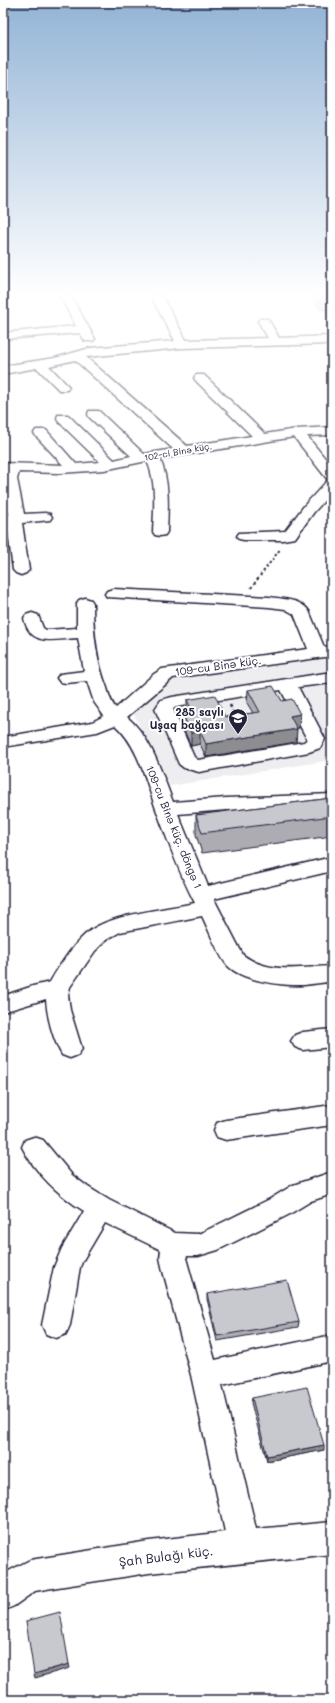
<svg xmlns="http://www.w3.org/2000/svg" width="335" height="1703" font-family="Mali,sans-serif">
<rect width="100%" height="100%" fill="#fff"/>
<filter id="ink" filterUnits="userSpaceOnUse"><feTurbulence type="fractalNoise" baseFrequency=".025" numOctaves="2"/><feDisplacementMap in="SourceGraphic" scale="8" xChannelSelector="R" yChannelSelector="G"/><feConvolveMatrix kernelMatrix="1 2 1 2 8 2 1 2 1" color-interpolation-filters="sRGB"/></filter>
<g filter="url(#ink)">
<!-- built -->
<path fill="#eeeef1" d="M332,654V760L170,786L131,709L171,677Z"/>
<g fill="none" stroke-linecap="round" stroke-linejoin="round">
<!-- minor casing -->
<g stroke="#22223b" stroke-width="3">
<path id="minor" d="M60,296H71L95,339L93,341H85L80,333L3,339V333L76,326Z
M151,296H162L186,340L268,338L258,321L260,319H268L279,338L332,336V344L182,348L86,357L187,446L252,436L196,381L194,378L196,375H204L265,434L297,429L332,427V435L307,436L332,467V492L314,512L295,538L283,540H244L239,539L237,536L239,533L285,531L304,506L327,481L331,480L327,479L294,437L160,459C170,482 168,507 167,532L165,535L160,536L155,535L153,532C154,509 157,483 147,461L104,470L60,473L19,472L17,479L24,514L45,513L50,514L52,517L50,520L22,523L29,570L26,573L21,575L16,573L13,570L7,524H3V516L9,515L3,479L5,471H3V463L63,465L36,436L34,433L36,430H46L76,464L100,462L58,421L57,418L58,415H68L114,460L131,456L89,417L88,414L89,411H99L144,454L173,449L75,360L49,366L69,387L67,390H59L37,368L3,374V366L55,358L90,348L175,341Z
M113,589L269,597C282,599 301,599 309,611L324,647L332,646V656L173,678L127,717C152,738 161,772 173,802L226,798L332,794V806L226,810L178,814L208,886L332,857V871L214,899L243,955C270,975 302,967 332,966V982C323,982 314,984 304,985C284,986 242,981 228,966C219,957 208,928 202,916L120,932L106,940L95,951L70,987L68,995L70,1010L82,1049L78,1055L70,1058L62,1055C53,1039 47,1017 46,999L3,1012V996L33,986L50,982C59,966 76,940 91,930C114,914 166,909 195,903C179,873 168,841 156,809C146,781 138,745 115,725L97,732L3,747V737L92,722L104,716L94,702L87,681L66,683L60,682L57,678L60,674L84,671L78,638C54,639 30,648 24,618L26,615L32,613L38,615L43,628L46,630L77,628V603L79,600L85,598L91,600L93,603C93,633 96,660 107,688C109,695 111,703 116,708L154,674L162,669L308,649L294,614L285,609L269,607L107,597L105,594L107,591Z
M325,673H332V683L298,687L325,739L320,748L309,752L199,772L184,768L179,764L155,709L161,700L172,697ZM281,690L307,739L304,742L198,760L194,757L173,709L176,707Z
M332,1029V1047L303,1050L295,1047L291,1041L295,1035L303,1032Z
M332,1105V1125L226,1140L217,1137L214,1130L217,1123L226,1120Z
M34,1137L43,1140L72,1175L88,1187L109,1200L175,1233L198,1234L203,1232L270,1199L293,1185L332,1172V1194L311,1201L288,1215L218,1250L198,1256H187L186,1258L215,1360L332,1335V1361L222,1385L256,1529L332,1522V1554L149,1573L58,1587L35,1591L14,1606L3,1611V1574L30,1560L149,1541L225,1532L191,1375L163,1271L160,1258L161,1250L105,1223L83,1260L80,1267L70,1325L66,1334L56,1338L46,1334L42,1325L54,1267L62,1248L84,1211C60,1196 35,1173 22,1147L25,1140Z"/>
</g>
<!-- path-far1 -->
<path stroke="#22223b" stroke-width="2" stroke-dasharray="2.5 2.5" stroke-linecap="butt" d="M251,588L281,548"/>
<!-- path -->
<path stroke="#22223b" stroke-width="2.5" stroke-dasharray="3 3" stroke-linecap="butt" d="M230,705L236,719"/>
<!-- minor -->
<use href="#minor" fill="#fff" fill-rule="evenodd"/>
</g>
<!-- wall -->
<path fill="#acacb2" stroke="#22223b" d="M311,296H332V310H321Z
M248,690L282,701L300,714L299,728H296V742L206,757L200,744L191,746L183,728V715L188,714L187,713V700L225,717L253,713L247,703Z
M332,798V836L202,853L196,835V815Z
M207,1294L299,1322L298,1327L217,1341L207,1299Z
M252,1398L324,1450L267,1461L251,1403Z"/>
<!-- shaded-wall -->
<path fill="#8c8c91" stroke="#22223b" d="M300,714L299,728L289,729L290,716Z
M297,729L296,742L206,757V744Z
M200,731V744L191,746V733Z
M324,1445V1450L267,1461V1456Z
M69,1664L70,1668L35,1678L34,1674Z"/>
<!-- building -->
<path fill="#c8c8cf" stroke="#22223b" d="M316,296H332V302L322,303Z
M273,686L282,701L292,699L300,714L290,716L297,729L206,744L200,731L191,733L183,715L194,714L187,700L215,695L225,717L260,712L248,690Z
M332,798V816L202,833L196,815Z
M287,1280L299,1322L217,1336L207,1294Z
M307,1387L324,1445L267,1456L252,1398Z
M60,1612L69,1664L34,1674L26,1621Z"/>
</g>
<!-- sky -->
<linearGradient id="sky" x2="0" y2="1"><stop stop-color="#93b4d6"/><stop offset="0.55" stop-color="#fff"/><stop offset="1" stop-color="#fff" stop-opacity="0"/></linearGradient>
<rect width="335" height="535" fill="url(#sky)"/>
<!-- icons -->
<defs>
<g id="school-pin" transform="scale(1)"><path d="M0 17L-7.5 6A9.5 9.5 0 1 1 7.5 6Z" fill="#22223b" stroke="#fff"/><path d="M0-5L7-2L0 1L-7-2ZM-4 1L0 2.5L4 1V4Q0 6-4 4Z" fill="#fff"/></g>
</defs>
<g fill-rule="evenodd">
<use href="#school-pin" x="238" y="718"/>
</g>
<g text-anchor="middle" stroke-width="4" stroke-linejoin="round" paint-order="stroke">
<!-- far-street labels -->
<g font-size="9" fill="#22223b" stroke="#fff">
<text transform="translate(178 452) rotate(-10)" y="3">102-ci Binə küç.</text>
</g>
<!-- street labels -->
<g font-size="11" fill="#22223b" stroke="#fff">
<text transform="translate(218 666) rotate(-8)" y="4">109-cu Binə küç.</text>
<text transform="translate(174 827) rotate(68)" y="4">109-cu Binə küç. döngə 1</text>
</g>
<!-- poi labels -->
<g font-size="11" font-weight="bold" fill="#22223b" stroke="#fff" text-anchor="end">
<text x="224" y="716">285 saylı<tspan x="224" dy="13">Uşaq bağçası</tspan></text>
</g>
<!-- near-street labels -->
<g font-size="13" fill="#22223b" stroke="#fff">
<text transform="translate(166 1556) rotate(-7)" y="5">Şah Bulağı küç.</text>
</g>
</g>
<!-- margin -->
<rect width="335" height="1703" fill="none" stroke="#fff" stroke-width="16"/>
<rect x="8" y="8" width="319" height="1687" fill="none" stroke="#22223b" stroke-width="1.5" filter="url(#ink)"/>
</svg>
